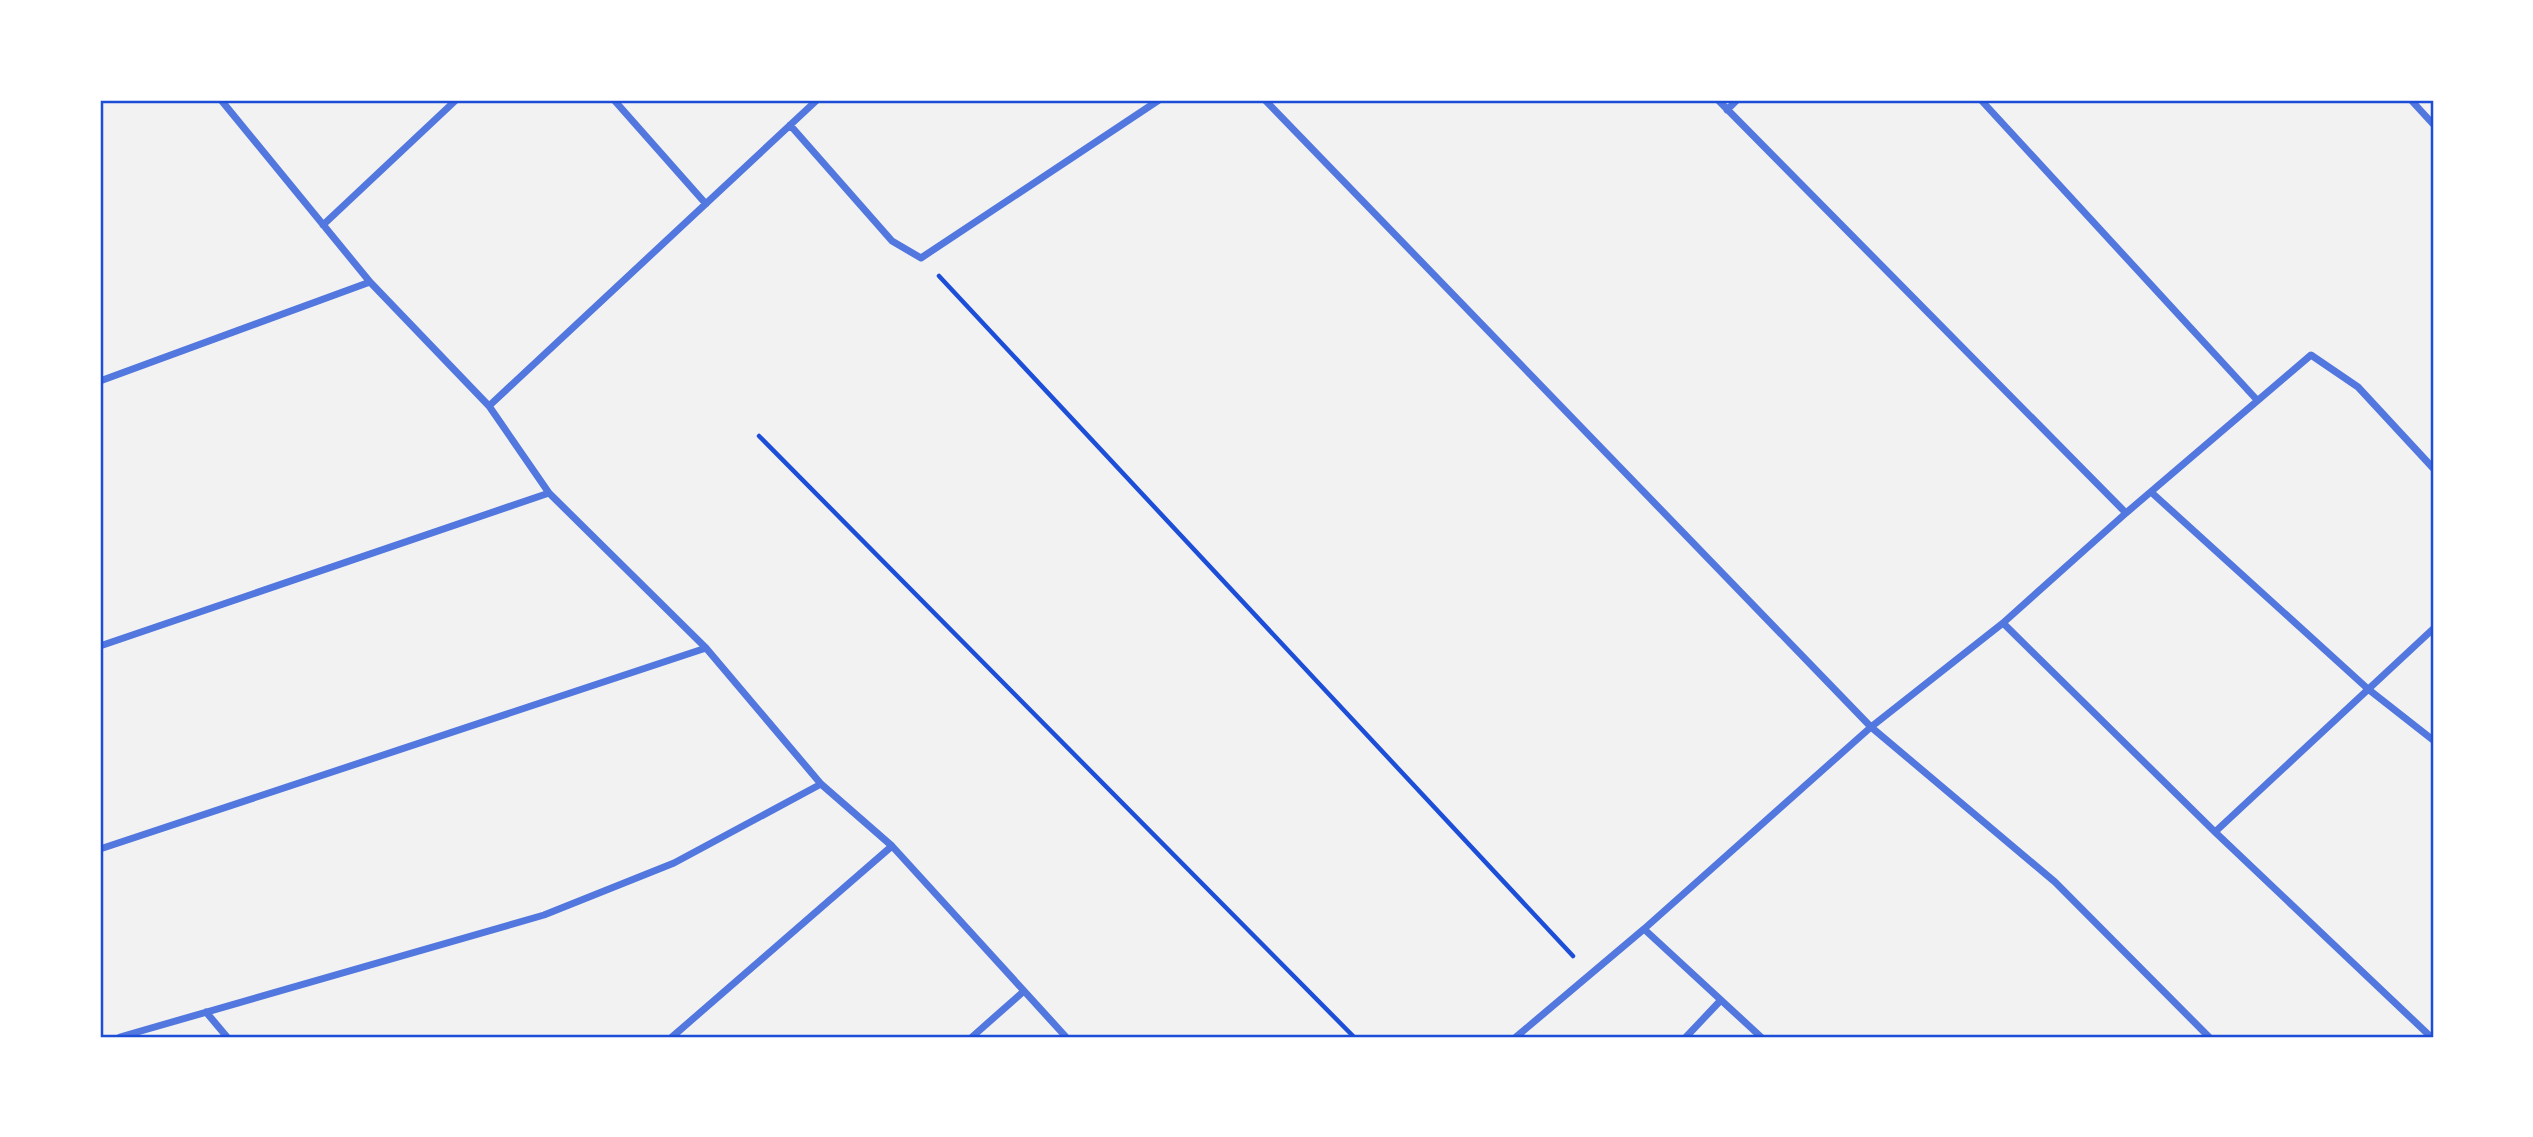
<svg xmlns="http://www.w3.org/2000/svg" width="2533" height="1137" font-family="Jost,sans-serif">
<rect width="100%" height="100%" fill="#f2f2f2"/>
<g fill="none" stroke-linecap="round" stroke-linejoin="round">
<!-- path -->
<path stroke="#1d4ed8" stroke-width="4.5" d="M939,276L1573,956
M759,436L1354,1037"/>
<!-- minor -->
<path stroke="#5277de" stroke-width="7" d="M221,100L370,282L489,406L549,493L706,648L821,784L892,846L1066,1037
M614,100L706,204
M1265,100L1871,727L2055,882L2209,1037
M1718,100L2126,513
M1981,100L2257,400
M2411,100L2433,124
M1727,110L1737,100
M790,125L892,241L921,258L1159,100
M323,225L456,100
M100,381L370,282
M489,406L817,100
M2151,492L2368,689L2433,740
M2003,623L2215,832L2431,1037
M100,646L549,493
M2215,832L2433,629
M100,849L706,648
M1644,929L1761,1037
M206,1012L227,1037
M120,1037L544,915L674,863L821,784
M672,1037L892,846
M972,1037L1024,991
M1516,1037L1644,929L1871,727L2003,623L2126,513L2311,355L2358,387L2433,468
M1686,1037L1721,1000"/>
</g>
<!-- border -->
<rect width="2533" height="1137" fill="none" stroke="#ffffff" stroke-width="203"/>
<rect x="102" y="102" width="2330" height="934" fill="none" stroke="#1d4ed8" stroke-width="2.5"/>
</svg>
